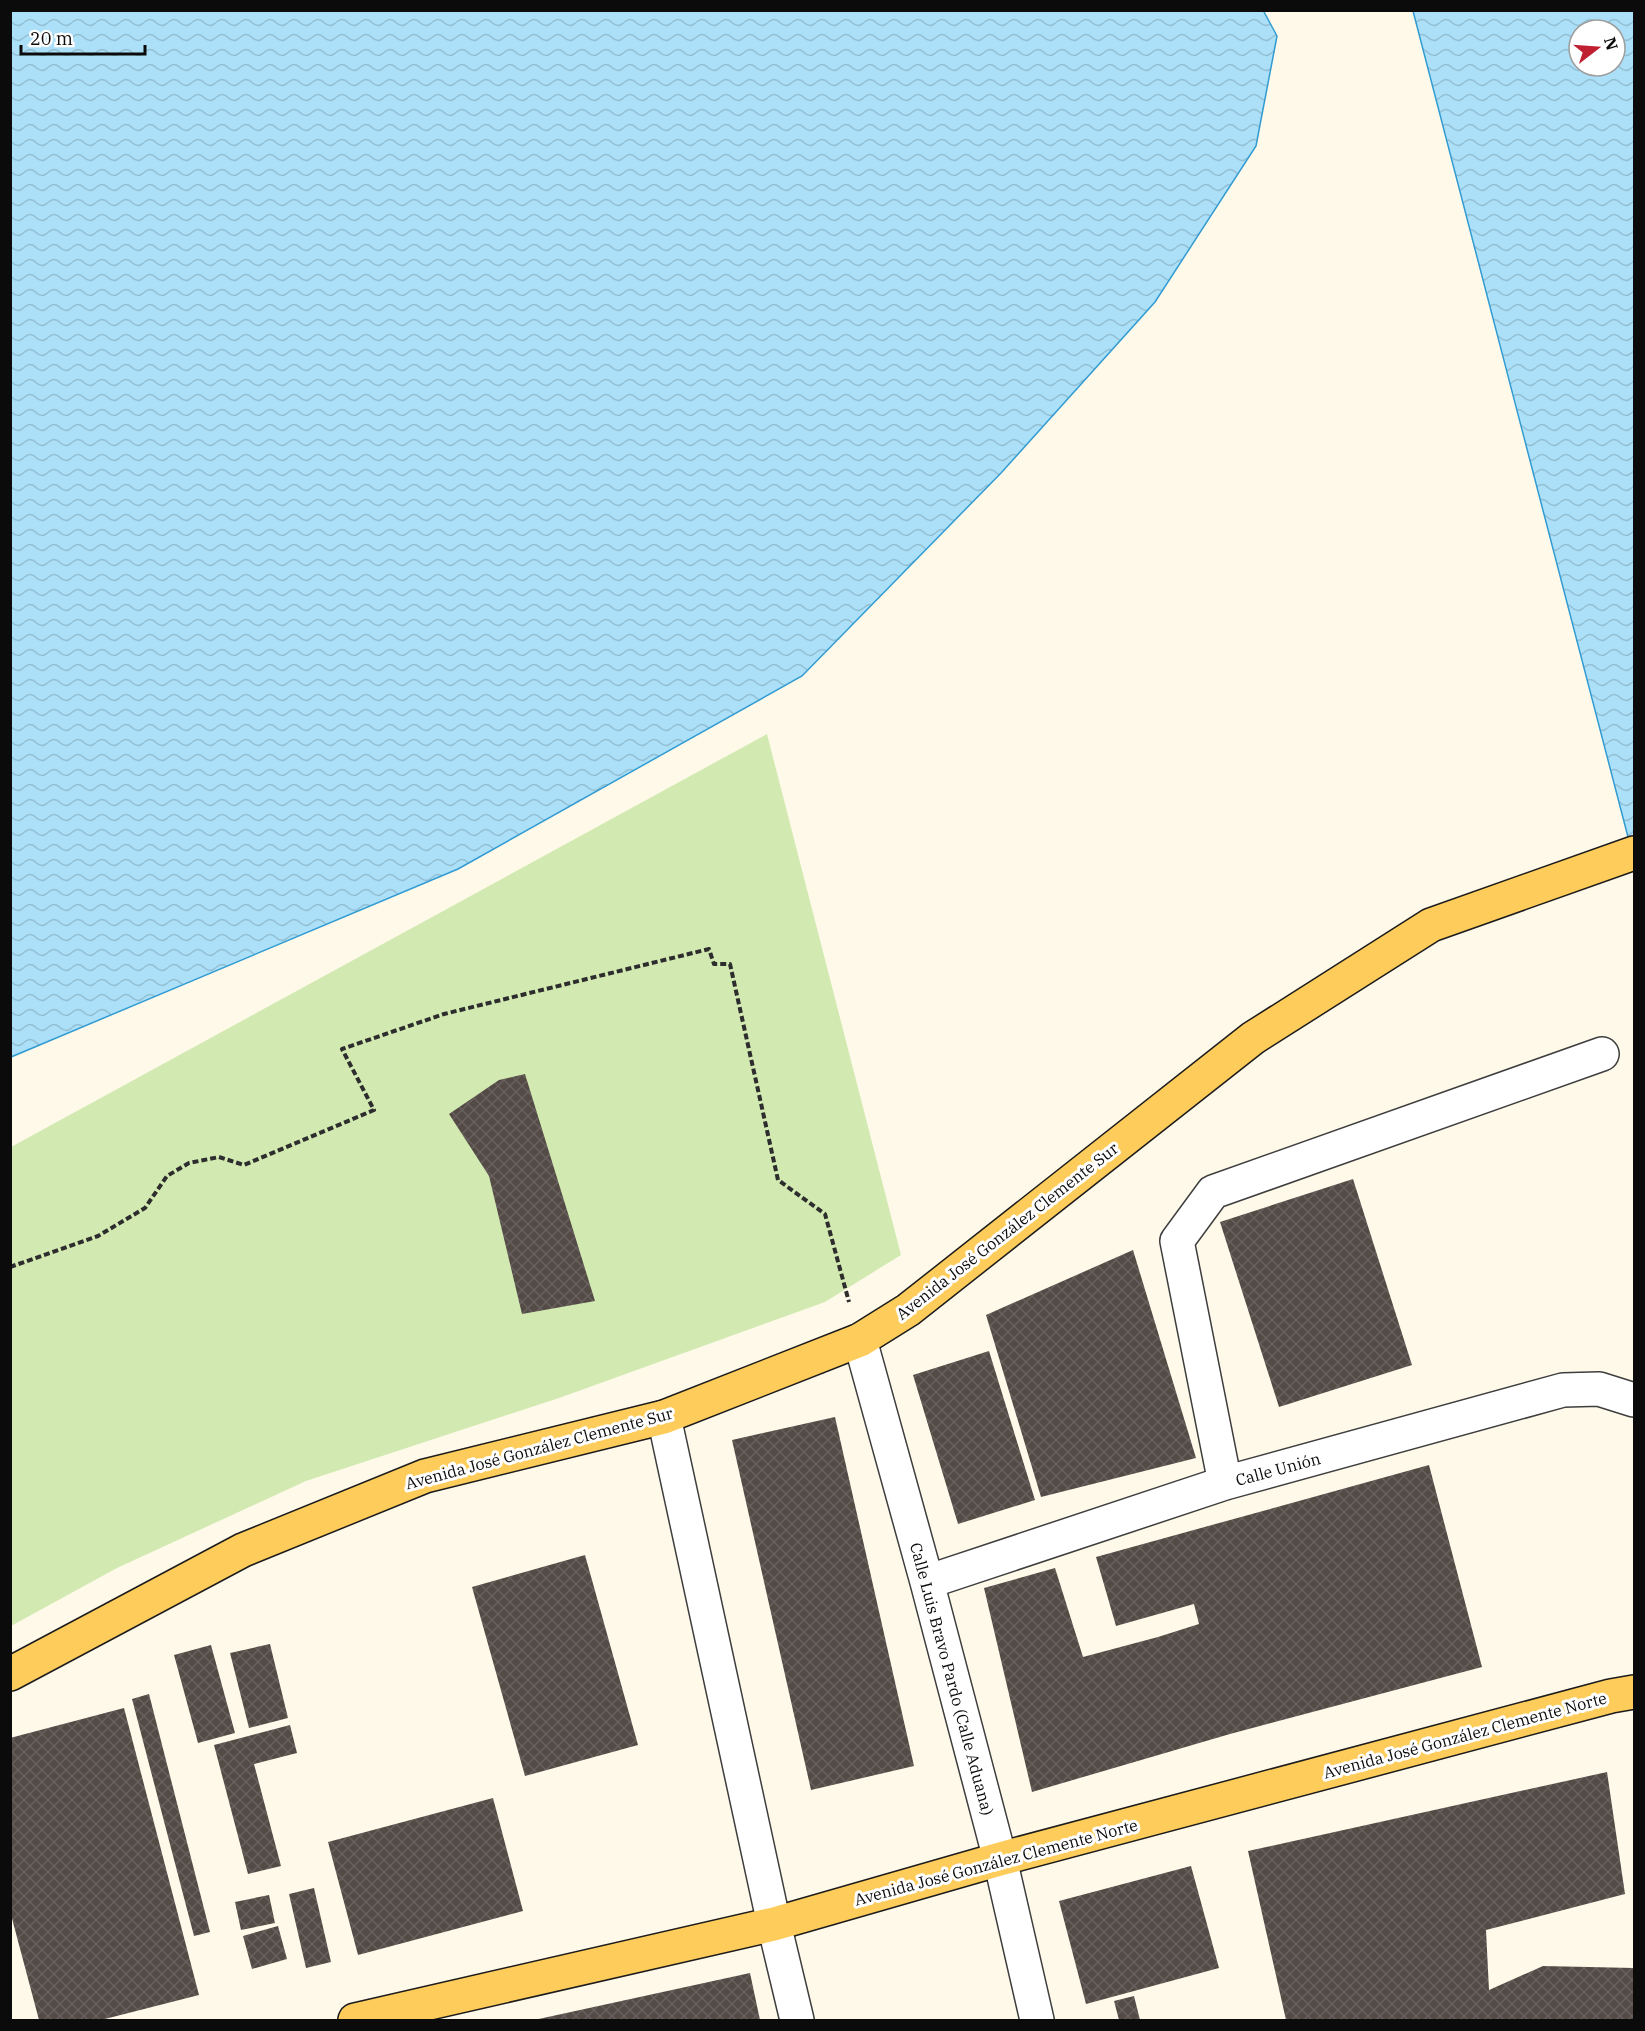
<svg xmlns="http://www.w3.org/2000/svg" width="1645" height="2031" font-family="'IBM Plex Serif',serif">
<defs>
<pattern id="water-waves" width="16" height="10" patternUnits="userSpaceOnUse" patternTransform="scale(1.5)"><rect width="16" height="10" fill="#ace0f8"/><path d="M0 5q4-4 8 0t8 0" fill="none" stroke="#93bfd3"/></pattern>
<pattern id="building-cross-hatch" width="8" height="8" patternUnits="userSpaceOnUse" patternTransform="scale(1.5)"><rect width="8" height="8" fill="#544b47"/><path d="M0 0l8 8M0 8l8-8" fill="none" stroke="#68605d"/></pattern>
</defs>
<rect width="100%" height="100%" fill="#fff9e9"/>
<!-- park -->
<path fill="#d2eab2" d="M767,734L901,1255L825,1302L562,1397L306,1481L117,1568L11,1626V1147Z"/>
<!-- water -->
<path fill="url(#water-waves)" stroke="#319bd2" stroke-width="1.5" fill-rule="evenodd" d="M11,10H1263L1277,36L1256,146L1155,302L1001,473L802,676L458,869L11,1057Z
M1413,11H1634V860ZM1579,30H1615V66H1579Z"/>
<!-- building -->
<path fill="url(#building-cross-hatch)" d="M525,1074L595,1301L522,1314L489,1176L449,1114L499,1080Z
M1353,1179L1412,1365L1279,1407L1220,1222Z
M1133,1250L1196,1458L1041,1497L986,1315Z
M989,1351L1035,1500L958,1524L913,1375Z
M835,1417L914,1766L811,1790L732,1440Z
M1429,1465L1482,1667L1230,1734L1032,1792L984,1588L1055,1568L1083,1657L1158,1637L1199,1624L1194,1604L1116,1626L1096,1557Z
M585,1555L638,1745L525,1776L472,1587Z
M270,1644L288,1718L249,1728L230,1653Z
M211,1645L235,1733L198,1743L174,1655Z
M149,1694L210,1932L194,1936L132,1699Z
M124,1708L199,1995L101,2020H39L10,1911V1738Z
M290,1725L297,1753L254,1764L281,1866L248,1874L214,1745Z
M1607,1772L1625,1894L1486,1930L1489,1990L1543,1966L1634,1968V2020H1286L1248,1851Z
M493,1798L523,1911L358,1955L328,1842Z
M1191,1866L1219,1968L1086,2004L1059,1901Z
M314,1888L331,1962L306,1968L289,1894Z
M269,1895L275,1923L241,1930L235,1902Z
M278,1926L287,1959L252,1969L243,1936Z
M750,1973L760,2020H534Z
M1134,1996L1140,2020H1119L1114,2001Z"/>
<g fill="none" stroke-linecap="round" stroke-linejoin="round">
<!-- minor casing -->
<g stroke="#3e3e3e" stroke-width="36">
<path id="minor" d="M860,1340L927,1582L1000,1859L1037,2020
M664,1417L774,1924L797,2020
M1225,1483L1177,1241L1213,1192L1602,1054
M927,1582L1225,1483L1563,1390L1599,1389L1634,1400"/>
</g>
<!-- major casing -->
<g stroke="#1c1c1c" stroke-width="36">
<path id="major" d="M10,1674L243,1550L425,1476L664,1417L860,1340L908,1310L1253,1038L1431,925L1634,853
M355,2020L774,1924L1000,1859L1611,1696L1634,1692"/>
</g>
<!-- path -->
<path stroke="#2d2d2d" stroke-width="4" stroke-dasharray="6 3" stroke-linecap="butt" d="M10,1267L98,1236L145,1208L167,1176L189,1163L219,1157L244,1165L374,1110L342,1049L444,1014L709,949L714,964H730L778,1180L825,1214L849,1302"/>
<!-- minor -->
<use href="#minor" stroke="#fff" stroke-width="33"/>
<!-- major -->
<use href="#major" stroke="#fdcc5b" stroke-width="33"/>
</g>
<g text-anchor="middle" stroke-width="6" stroke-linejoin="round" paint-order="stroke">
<!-- street labels -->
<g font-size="16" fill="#0b0b0b" stroke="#fff">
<text transform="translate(1007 1231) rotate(-38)" y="6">Avenida José González Clemente Sur</text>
<text transform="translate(539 1448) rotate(-15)" y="6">Avenida José González Clemente Sur</text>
<text transform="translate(1278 1469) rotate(-15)" y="6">Calle Unión</text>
<text transform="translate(952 1679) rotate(75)" y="6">Calle Luis Bravo Pardo (Calle Aduana)</text>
<text transform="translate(1465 1735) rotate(-15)" y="6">Avenida José González Clemente Norte</text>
<text transform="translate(996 1862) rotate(-15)" y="6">Avenida José González Clemente Norte</text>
</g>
</g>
<!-- border -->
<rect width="1645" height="2031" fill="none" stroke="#0b0b0b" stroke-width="24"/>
<!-- north arrow -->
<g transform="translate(1597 48) rotate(73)"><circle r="28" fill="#ffffff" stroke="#9d9d9d" stroke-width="1.5"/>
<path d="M0-4.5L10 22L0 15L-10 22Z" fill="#bf1f30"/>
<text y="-9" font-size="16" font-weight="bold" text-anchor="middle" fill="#0b0b0b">N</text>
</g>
<!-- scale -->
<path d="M21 45v9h124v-9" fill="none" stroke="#0b0b0b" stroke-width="3"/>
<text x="30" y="45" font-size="18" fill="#0b0b0b" stroke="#ffffff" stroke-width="4.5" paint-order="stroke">20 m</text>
</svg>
